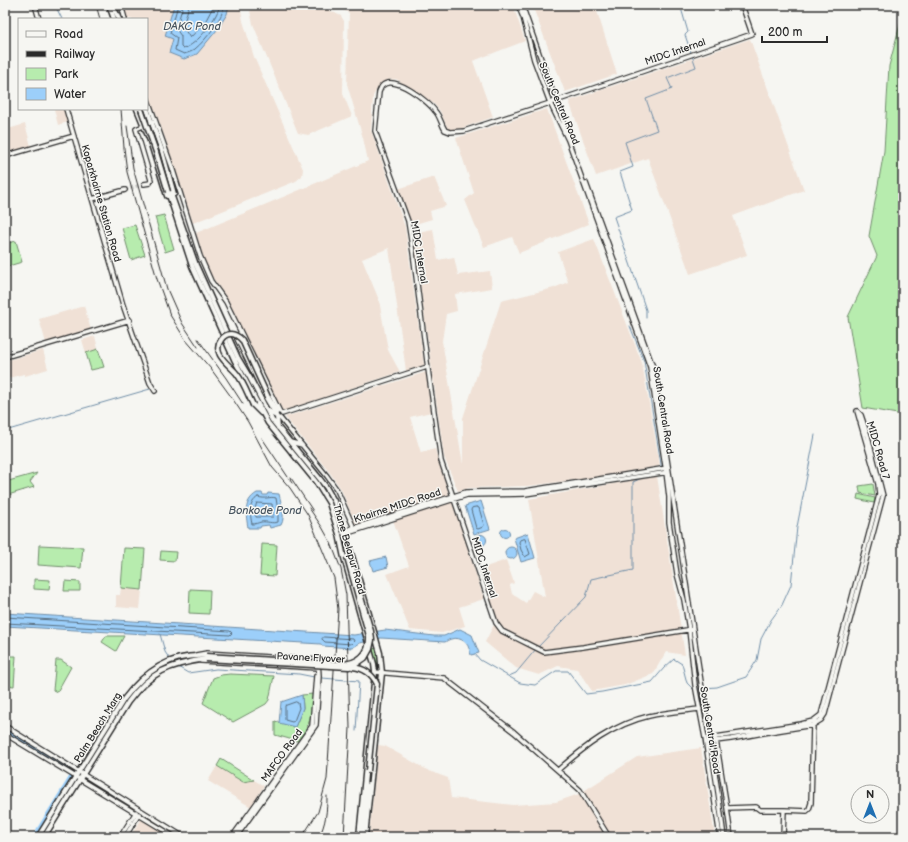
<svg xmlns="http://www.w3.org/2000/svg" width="908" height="842" font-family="'Balsamiq Sans',sans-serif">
<rect width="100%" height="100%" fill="#f6f6f2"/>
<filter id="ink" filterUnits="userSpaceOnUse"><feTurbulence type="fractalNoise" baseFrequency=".025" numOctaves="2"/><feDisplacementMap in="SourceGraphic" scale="8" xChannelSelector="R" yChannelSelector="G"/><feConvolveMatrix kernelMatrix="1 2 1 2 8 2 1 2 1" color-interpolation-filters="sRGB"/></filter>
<g filter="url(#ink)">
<!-- built -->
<path fill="#f0e1d6" d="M124,5H240L243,21L254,57L303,169L302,176L296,181L193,223L166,141L147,89V19H127Z
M263,5H318L341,16L344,21L343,94L352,116L308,135L298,133L253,24L250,11Z
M333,5H513L525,41L473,61L493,117L454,131L448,129L440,111L434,104L396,79L387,80L377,89L373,96L371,130L405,227L424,365L406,371L389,248L362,259L379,300L388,350L400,372L283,411L264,376L229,302L207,269L196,233L269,203L368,161L363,138L347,84L349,13Z
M532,5H595L617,74L565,92Z
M750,39L804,190L733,216L747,255L690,274L648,158L596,176L569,101Z
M54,109H64L68,122L58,125Z
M547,109L589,224L519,253L512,237L484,247L465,200L474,193L456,138Z
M25,124L31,146L5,154V130Z
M434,177L446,206L430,211L432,219L412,225L398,189Z
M433,229L438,260L454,257L458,275L490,271L492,288L455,294L457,311L446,314L442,341L463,464V418L501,301L554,288L568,282L558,252L594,239L642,363L660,466L591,478L527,486L469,488L458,491L444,457L413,233Z
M84,306L91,330L46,343L39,319Z
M95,336L98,349L86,353L82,340Z
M43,350L48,369L25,376L24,374L5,379V361Z
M426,372L431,412L410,417L421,453L435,449L449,495L356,525L341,489L330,473L285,417Z
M657,476L685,655L666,652L653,674L625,685L592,691L577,669L558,666L539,675L516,668L485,642L497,619L480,569L506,560L514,583L510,585L512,594L526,603L533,591L545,597L529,499Z
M452,501L484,599L459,607L465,626L442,633L410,630L387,574L409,566L393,520Z
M121,588L142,590L140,609L116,607V595H120Z
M378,745L385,746L429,771L448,778L451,798L513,805L556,802L579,794L637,757L701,748L715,837H369Z
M217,766L243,782L254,780L264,786L251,807L208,781Z
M142,818L172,837H130Z
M289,832L314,837H287Z"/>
<!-- green -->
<path fill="#b7ecae" stroke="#718c6c" d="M903,13V415L863,408L848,317L877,256L869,236L884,151L889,66Z
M164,215L174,249L165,252L155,217Z
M135,225L145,255L131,260L122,228Z
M16,241L22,262L5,267V244Z
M98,349L104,367L91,370L86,353Z
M37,473L30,482L34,487L8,495L5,482Z
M873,484L875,496L860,493L859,486Z
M858,494L875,498L874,503L857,499Z
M262,544L277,545L275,576L260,575Z
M39,545L83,547L81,568L38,565Z
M124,548L145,549L142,590L121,588Z
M161,551L176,552L175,561L160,560Z
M34,579L50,580L49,590L34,589Z
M65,581L80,582V591H64Z
M190,589L210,590L209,614L189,613Z
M106,636H124L116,651L102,642Z
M377,648L380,667H376L372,649Z
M6,656H16L14,686L5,685Z
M56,660H61L71,667L57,692L53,690Z
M230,674L274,676L269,700L266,704L233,722L203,703L213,678L221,675Z
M313,694C312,715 311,725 297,741L275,735V721L295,727L303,708L302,695Z
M221,759L254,780L243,782L217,766Z"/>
<!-- water -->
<path fill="#9ccffa" stroke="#6f8da7" d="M174,5H229L227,14L217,30L197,54L184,59L169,53L173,39L165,36Z
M257,493H262L263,495H267L268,493L279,494C281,503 286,517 281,525L270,528L269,525L261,526L260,528H248C246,515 243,501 257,493Z
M481,501L490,529L474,534L465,506Z
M500.5 533a4.5 4.5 0 1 1 9 0a4.5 4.5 0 1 1-9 0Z
M528,533L535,558L521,562L514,538Z
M475.5 540a5.5 5.5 0 1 1 11 0a5.5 5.5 0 1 1-11 0Z
M505 553a6 6 0 1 1 12 0a6 6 0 1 1-12 0Z
M386,557L388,567L373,571L370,561Z
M5,613L354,635L385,630L434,636H444L460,629L472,635L479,653L471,655C470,652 469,646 466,643C460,637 452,637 445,642L381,638L360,643L352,648L322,646L321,644L5,626Z
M302,695L303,708L295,727L279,723L281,702Z"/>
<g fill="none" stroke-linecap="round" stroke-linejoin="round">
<!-- shore -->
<path stroke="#586d7e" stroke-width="1" d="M178,5L170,33L177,38L175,50L184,54C187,53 192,52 195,49C207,39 221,20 225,5
M183,5L176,29L181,36V47L183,49C198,44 216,20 220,5
M189,5L183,27L190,38L205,22L214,5
M258,497C266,500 270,496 276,498L278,511V522C272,524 267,521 261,522C257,523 256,524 252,524C250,514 248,503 258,497Z
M257,503L272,504L273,517H256L255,510Z
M477,507L479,508L484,525L483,527L478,529L476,528L471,510L472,508Z
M525,539L530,554L525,557L521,550L519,542L520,540Z
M5,617L230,631L232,633L230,635L5,623
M324,637L353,639L354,641L351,644L325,642L322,639Z
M296,702L298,703L299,708L294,721L292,722L285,720V706Z"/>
<!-- stream -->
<path stroke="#6f8da7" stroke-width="1" d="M55,5L62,19
M646,318V310L614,217L632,210L620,172L633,167L625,142L657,130L646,99L672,89L667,78L696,67L685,35L688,32L681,8L690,5
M630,326L644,361L661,464V467
M5,431L150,389
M160,634L165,652L169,658
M538,647L586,597L591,579L633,570V482L644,477
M475,654L480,660L520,683L535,685L556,671H568L586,694L602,692L652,682L664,668L674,659L682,664L687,683L693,689H701
M178,667L188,673L216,669L299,674L314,677
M509,676L516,673L536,649
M322,678L359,681L356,731
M704,688L717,687L746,677L757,660L761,639L771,620L782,605L791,585L797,527L815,435"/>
<!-- canal -->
<path stroke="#9ccffa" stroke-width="2.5" d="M5,729V730
M7,731L49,757
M52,759L73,772
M33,837L71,776"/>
<!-- secondary-tunnel -->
<path stroke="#cdcdca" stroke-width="3.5" stroke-dasharray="3.5 2" stroke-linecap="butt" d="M125,190L144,184"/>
<!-- secondary casing -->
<g stroke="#2b2b2b" stroke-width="6">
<path id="secondary" d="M35,5L39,19
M121,5L125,19
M518,5L523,17L534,60L550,103L568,140L650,367L666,472L669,497V522L677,574L684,600L689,630L695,685L705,738L720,837
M522,5L570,141
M147,97L172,167L200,256L211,281L226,302L280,412
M66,109L123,305L150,383L155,391
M5,156L74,136
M586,183L653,367L718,793L724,837
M144,184L150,183L151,180L136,129L153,122
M92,199L125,190
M239,334L237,339L266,398L276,415
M5,357L130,320
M282,414L427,367
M280,418L327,476L337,490L354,528
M290,442L302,445
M343,533L347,530L466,492L525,491L667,468
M343,533H348L467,495L525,494L669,472
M693,629L583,647L544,652L502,631L496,623L441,461L428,369L413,253L408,221L375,131L379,92C380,90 381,87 382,86C394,74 428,101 435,111C440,116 441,124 445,130L450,132L464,131L550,103L752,34L742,5
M196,655L207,653L318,660L319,676L316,725L236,837
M201,661L318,668
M375,672L444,678L514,732L580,790L609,837
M5,726L184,837
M5,734L175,837
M709,738L801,724L813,721L821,715L879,495L878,484L857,411
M716,740L727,808L756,807L760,810H784L783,837
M708,742L731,739L769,732L813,725L821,720L825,714L883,496L868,436L861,415L857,411
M558,770C584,747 614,724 649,716C665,712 683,711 700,709
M727,808L731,837
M784,810L807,811L809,809L811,803L813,724
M120,837L136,812
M125,837L139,814
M232,837L312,726L316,676L318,673"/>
</g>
<!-- primary casing -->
<g stroke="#2b2b2b" stroke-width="7">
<path id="primary" d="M109,5L114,19
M113,6L119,19
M137,109L150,141L167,196
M147,109L162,151L174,194
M170,191L196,265L238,358L250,378L272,420L320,479L326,487L334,501L352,556L369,614L380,653L382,673L365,837
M168,192L192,266L234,359L268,423L316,482L329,503L339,534L344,558L374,664L375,672L359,837
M268,397L277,412
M253,405L261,413
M267,410L276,416
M277,417L278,428
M38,837L124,699C145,671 170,654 206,656
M44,837L128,702C150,672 170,664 206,659
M362,837L368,785"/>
</g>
<!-- secondary -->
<use href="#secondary" stroke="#f6f6f2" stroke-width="3.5"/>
<!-- primary -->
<use href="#primary" stroke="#f6f6f2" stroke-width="4"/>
<!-- rail -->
<path stroke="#2b2b2b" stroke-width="1" d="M96,5L100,19
M121,109L124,148L127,172L157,279L170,315L185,339L211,369L232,398L248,422L272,467L290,488L308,515L334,578L338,609L327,779L318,812L302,837
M127,126L133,168L167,289L182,323L198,347
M198,339L226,378L243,404
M262,438L292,483
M291,478L313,511
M309,508L322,527L331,543L341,569L346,595L350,728L344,837
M319,837C326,823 327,811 327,796"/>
<!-- primary-bridge casing -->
<g stroke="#2b2b2b" stroke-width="7" stroke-linecap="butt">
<path id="primary-bridge" d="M141,109L156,152L168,192
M253,405C248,395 244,383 237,374C230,365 211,354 221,340C223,337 227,334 231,334C236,334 239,337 242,340L268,397
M206,656L340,664C358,664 370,654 369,636L347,557
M206,659L349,667L355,665L365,658L370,649L372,640L371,631L349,556
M352,667C363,668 372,673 377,684L368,771"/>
</g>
<!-- primary-bridge -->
<use href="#primary-bridge" stroke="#f6f6f2" stroke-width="4"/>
</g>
</g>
<g text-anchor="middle" stroke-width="3" stroke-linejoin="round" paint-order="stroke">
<!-- street labels -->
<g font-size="10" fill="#2b2b2b" stroke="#f6f6f2">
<text transform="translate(675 51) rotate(-19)" y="4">MIDC Internal</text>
<text transform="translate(560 103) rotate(67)" y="4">South Central Road</text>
<text transform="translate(102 203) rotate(74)" y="4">Koparkhairne Station Road</text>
<text transform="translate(420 252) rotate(81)" y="4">MIDC Internal</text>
<text transform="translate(664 410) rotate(81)" y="4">South Central Road</text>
<text transform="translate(879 450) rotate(74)" y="4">MIDC Road 7</text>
<text transform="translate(397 505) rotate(-18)" y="4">Khairne MIDC Road</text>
<text transform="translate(350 549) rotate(74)" y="4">Thane Belapur Road</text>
<text transform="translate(485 567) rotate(72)" y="4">MIDC Internal</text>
<text transform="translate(311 657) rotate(3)" y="4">Pavane Flyover</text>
<text transform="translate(97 727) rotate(-58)" y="4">Palm Beach Marg</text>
<text transform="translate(711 730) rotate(81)" y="4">South Central Road</text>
<text transform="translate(281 755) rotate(-54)" y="4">MAFCO Road</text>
</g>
<!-- water labels -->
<g font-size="11" font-style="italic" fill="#47545f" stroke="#f6f6f2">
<text x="192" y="30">DAKC Pond</text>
<text x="265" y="514">Bonkode Pond</text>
</g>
</g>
<!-- margin -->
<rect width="908" height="842" fill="none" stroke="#f6f6f2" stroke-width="20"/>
<rect x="10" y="10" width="888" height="822" fill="none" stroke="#2b2b2b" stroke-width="1.5" filter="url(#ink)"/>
<!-- legend -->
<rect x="18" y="18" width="130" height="92" fill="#f6f6f2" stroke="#a5a5a2"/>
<rect x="26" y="31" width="20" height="6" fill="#f6f6f2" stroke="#a5a5a2"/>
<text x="54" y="38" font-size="12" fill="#2b2b2b">Road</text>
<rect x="26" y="51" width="20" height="6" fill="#2b2b2b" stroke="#a5a5a2"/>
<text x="54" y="58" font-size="12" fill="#2b2b2b">Railway</text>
<rect x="26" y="68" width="20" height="12" fill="#b7ecae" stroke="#a5a5a2"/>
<text x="54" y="78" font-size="12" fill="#2b2b2b">Park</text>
<rect x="26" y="88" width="20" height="12" fill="#9ccffa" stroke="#a5a5a2"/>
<text x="54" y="98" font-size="12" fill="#2b2b2b">Water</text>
<!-- north arrow -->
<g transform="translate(870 804)"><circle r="19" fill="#f6f6f2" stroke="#a5a5a2"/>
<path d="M0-3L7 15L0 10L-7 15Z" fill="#1f6fb2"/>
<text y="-6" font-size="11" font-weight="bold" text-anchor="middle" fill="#2b2b2b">N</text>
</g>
<!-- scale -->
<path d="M762 36v6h65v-6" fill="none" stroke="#2b2b2b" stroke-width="2"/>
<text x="768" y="36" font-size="12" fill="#2b2b2b" stroke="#f6f6f2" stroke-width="3" paint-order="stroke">200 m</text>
</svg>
